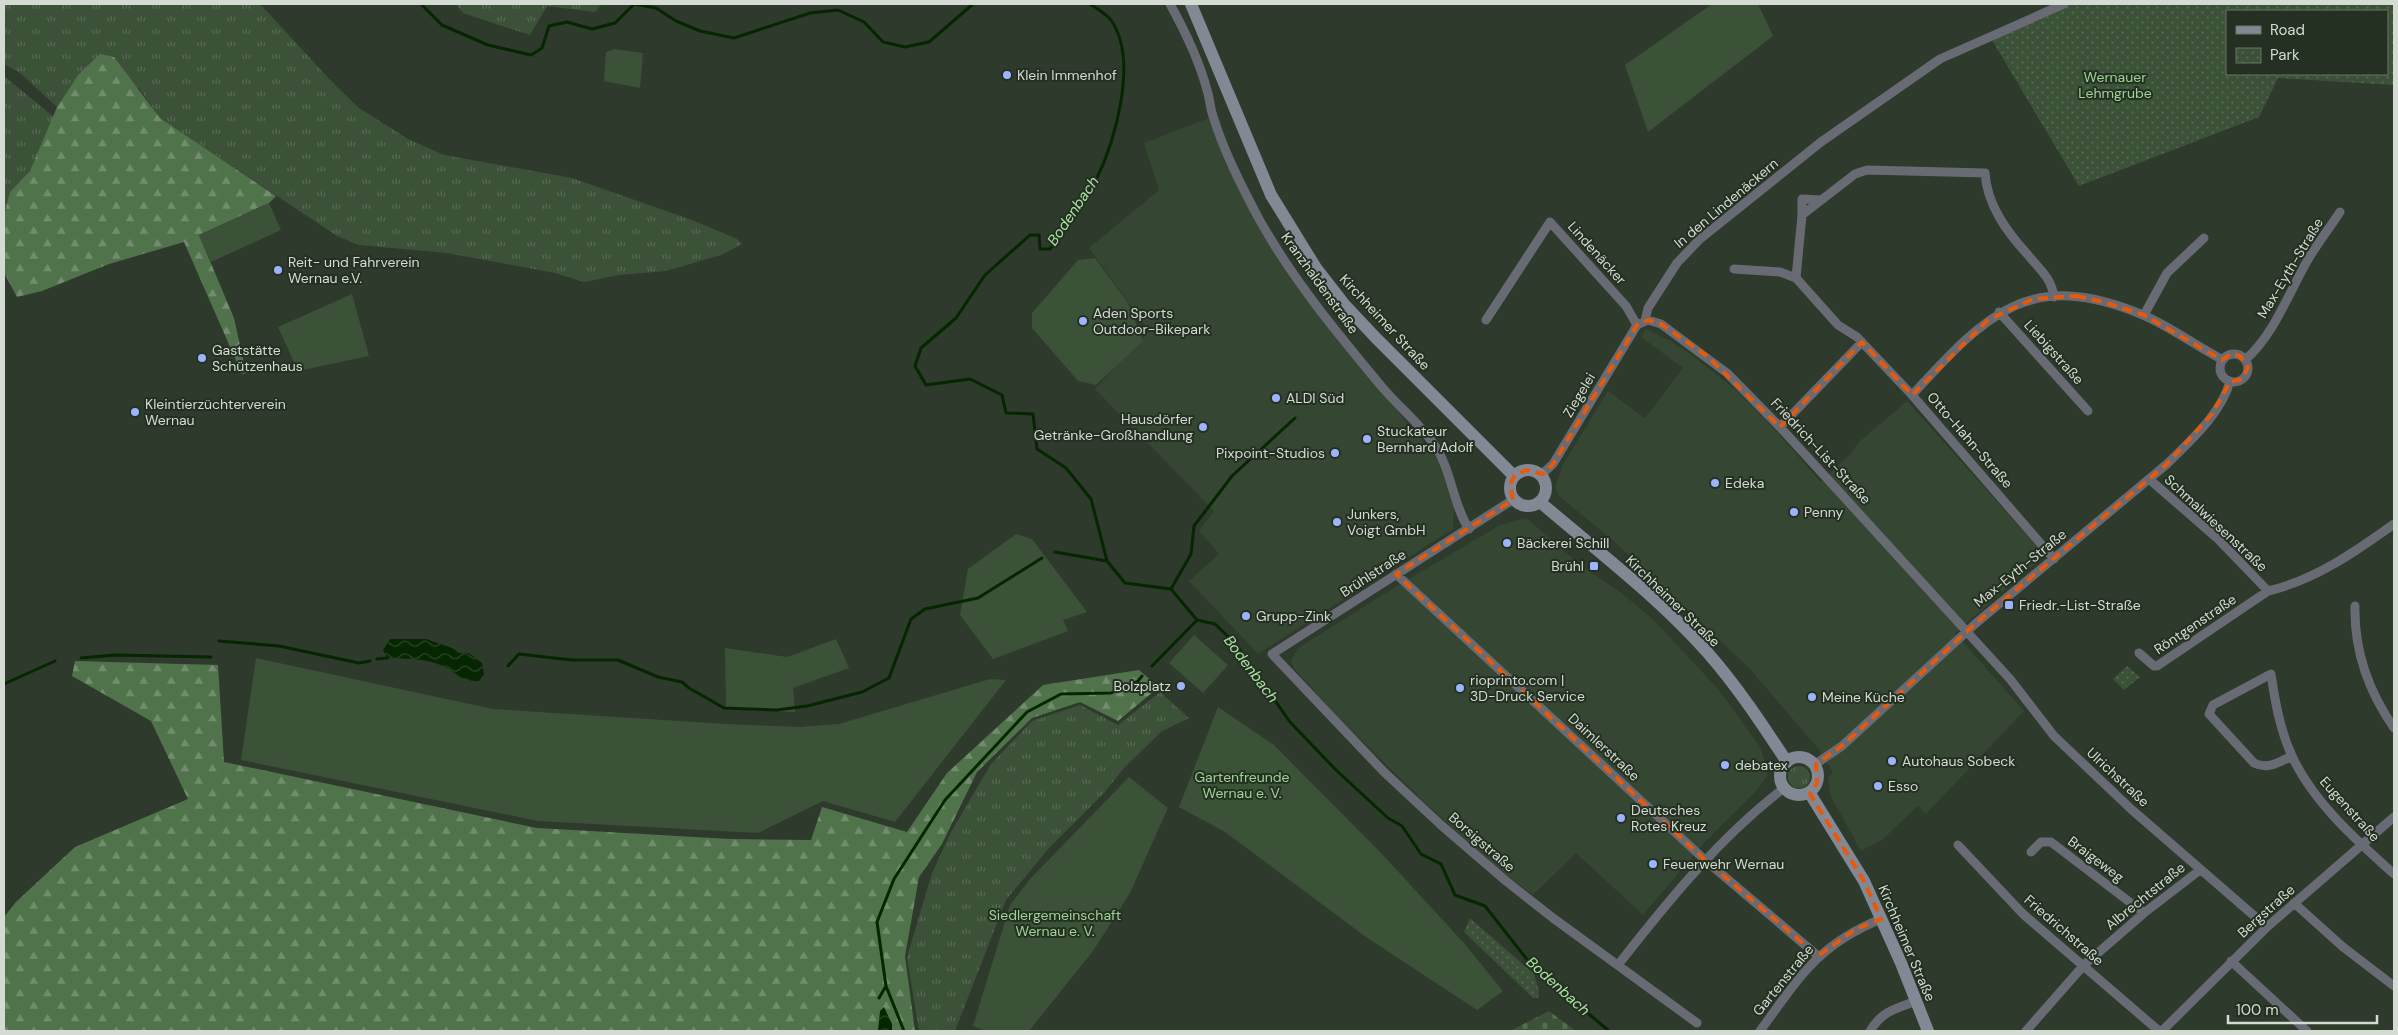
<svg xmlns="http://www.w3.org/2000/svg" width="2398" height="1035" font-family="'DM Sans',sans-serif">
<defs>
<pattern id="grass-tufts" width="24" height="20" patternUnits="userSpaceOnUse" patternTransform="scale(1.25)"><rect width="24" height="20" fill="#3c5238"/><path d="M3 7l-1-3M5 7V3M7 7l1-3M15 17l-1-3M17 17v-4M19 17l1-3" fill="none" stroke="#576a54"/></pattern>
<pattern id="forest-firs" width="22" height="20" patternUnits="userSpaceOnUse" patternTransform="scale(1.25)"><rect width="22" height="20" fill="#51734c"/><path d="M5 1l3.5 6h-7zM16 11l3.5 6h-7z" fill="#718d6d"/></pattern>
<pattern id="cemetery-stones" width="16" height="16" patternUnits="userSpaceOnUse" patternTransform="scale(1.25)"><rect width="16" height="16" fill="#3c5238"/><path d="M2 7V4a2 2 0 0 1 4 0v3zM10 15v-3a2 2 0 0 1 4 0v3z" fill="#576a54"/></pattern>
<pattern id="park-dots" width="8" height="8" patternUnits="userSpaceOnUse" patternTransform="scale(1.25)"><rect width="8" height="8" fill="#3c5238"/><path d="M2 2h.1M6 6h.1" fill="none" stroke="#576a54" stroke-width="1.8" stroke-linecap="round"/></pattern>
<pattern id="water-waves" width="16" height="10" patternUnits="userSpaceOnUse" patternTransform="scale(1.25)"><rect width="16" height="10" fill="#062602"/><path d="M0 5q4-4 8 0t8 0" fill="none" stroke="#294526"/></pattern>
</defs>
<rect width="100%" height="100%" fill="#2e3a2b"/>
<!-- built -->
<path fill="#354632" d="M1209,118L1262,229L1376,385L1440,462L1454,499L1453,529L1258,654L1189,581L1219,554L1199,531L1214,511L1095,389L1149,331L1089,248L1159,190L1144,143Z
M1646,329L1671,341L1693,356L1737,391L1777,432L1821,482L1851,453L1860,441L1907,401L2045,555L1955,633L2024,711L1926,814L1918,806L1882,840L1861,851L1831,797L1828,779L1833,772L1816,746L1749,668L1617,544L1558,495L1555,489L1562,466L1608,391L1645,418L1683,368L1641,337Z
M1526,518L1582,566L1620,592L1653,619L1718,689L1761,748L1768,775L1757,790L1704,843L1643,915L1576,853L1533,895L1497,868L1423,801L1339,718L1294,668L1291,661L1298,648L1392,589L1500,525Z"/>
<!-- grass -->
<path fill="url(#grass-tufts)" d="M4,4H260L334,84L359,108L408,139L444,155L572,178L692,220L737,239L742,244L721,255L666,271L619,275L584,282L555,273L447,253L359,245L337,236L160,118L139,88L78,75L57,107L20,73L4,64Z
M456,4H602L595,12L547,6L530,35L463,13Z
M4,76L54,117L30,171L10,193L4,216Z
M1160,692L1189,718L1162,731L1124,768L1104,793L1049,848L1006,900L955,1031H919L907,957L932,873L951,832L991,764L1032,721L1080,705L1118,725Z
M1788 777a11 11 0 1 1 22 0a11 11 0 1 1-22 0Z"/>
<!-- forest -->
<path fill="url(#forest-firs)" d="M100,54L114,57L160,118L276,196L269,203L199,235L234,318L246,373L242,374L184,242L109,264L42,291L17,297L4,273V216L10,192L30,171L57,107L78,75Z
M75,661L218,665L224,762L537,828L730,839L811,840L822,807L907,832L947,773L1043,685L1139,670L1159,687L1118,721L1080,702L1032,718L977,772L942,844L919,877L905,956L915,1031H4V917L16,902L75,847L188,799L151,721L72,676Z"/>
<!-- cemetery -->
<path fill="url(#cemetery-stones)" d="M1549,1011L1576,1031H1510Z"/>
<!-- park -->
<path fill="url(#park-dots)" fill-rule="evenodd" d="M2067,4H2394V85L2278,78L2259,117L2079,186L1992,40ZM2227,11H2387V74H2227Z
M2127,666L2140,677L2124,690L2113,679Z
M1470,918L1534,974L1539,991L1538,998H1533L1464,932Z"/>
<!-- garden -->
<path fill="#3c5238" d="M1712,4H1758L1773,36L1648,132L1625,65Z
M614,49L643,53L640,88L604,81L606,52Z
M269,203L281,230L211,262L199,235Z
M1095,258L1128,303L1143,341L1096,385L1078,381L1032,328V313L1078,260Z
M352,294L369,356L298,371L278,327Z
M1016,534L1032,539L1087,612L1063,620L1068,631L993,659L960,615L968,569Z
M1194,635L1228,665L1203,693L1169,663Z
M836,639L849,668L793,688L795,712L726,709L725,648L787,657Z
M256,658L493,709L726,724L800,727L839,724L990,679L1006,680L895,822L823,801L758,833L538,821L241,760Z
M1218,707L1274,745L1382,854L1463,942L1503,991L1477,1010L1366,937L1225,832L1179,807Z
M1129,777L1168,808L1130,893L1093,951L1029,1031H986L973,1026L1010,905L1030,879Z"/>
<!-- water -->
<path fill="url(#water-waves)" d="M390,639H426L452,648L459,653H469L482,663L484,674L479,681C458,681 460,674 443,666C427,658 405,659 387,658L383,650Z
M884,1007L892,1024V1031H878L880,1011Z"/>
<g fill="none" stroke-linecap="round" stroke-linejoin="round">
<!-- stream -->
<path stroke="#062602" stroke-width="3" d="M421,4L442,25L488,45L531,55L542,48L549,26L567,22L592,29L615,23L634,4L656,8L676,21L700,31L734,38L810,13L838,10L864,22L883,42L905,47L929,42L973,4
M1090,4C1096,8 1106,14 1111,20C1139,60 1115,142 1095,182C1083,206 1066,228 1050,249H1040L1039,235H1030L985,275L956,318L921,348L915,366L926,385L970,379L1002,395L1006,413L1033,414L1037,449L1066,468L1091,499L1107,561L1125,583L1171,589L1197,620L1215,624L1235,643L1290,722L1336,770L1388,818L1402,826L1421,854L1441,864L1455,895L1485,906L1533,967L1609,1031
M1055,552L1107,561
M1171,589L1191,554L1194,526L1232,476L1295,418
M219,641L279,646L359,663L370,661
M81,658L115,655L211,657
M377,659L387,658
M508,666L519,654L572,660H618L658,677L682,682L689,688L724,708L777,710L807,706L862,692L889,678L911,619L925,609L978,598L1042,558
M1152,666L1197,620
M4,684L55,661
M879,998L886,986
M904,1031L886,986L877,922L894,879L945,800L1027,712L1061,694L1111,693L1138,681L1142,676"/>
<!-- street -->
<path stroke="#686b73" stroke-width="9" d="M1170,4C1185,31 1199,60 1207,90C1210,99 1210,108 1213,116C1224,152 1242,187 1259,219C1293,280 1338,334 1382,387C1398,406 1418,422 1433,443C1452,469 1452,503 1469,529
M1802,215V199L1821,200
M1734,269L1780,272L1796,278
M2054,297C2051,277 2040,270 2028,255C2007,232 1987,205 1985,173L1867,170L1855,174L1802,215L1796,278L1838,325L1857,337L1912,395L2054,559
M1999,312L2088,411
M2144,315L2167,273L2204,238
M1486,320L1550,222L1626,306L1637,325
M1645,321L1648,308L1677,263L1700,239L1821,142L1940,59L2064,4
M2220 368a14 14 0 1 1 28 0a14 14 0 1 1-28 0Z
M2245,360C2273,336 2288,295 2306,263C2316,245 2329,229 2340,212
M1912,395C1986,315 2028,267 2143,315C2171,327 2196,346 2223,360
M1780,427L1862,342
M1541,475L1553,464L1637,325L1648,320L1661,324L1727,373L1780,427L2010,679L2054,736L2131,809L2267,927
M2149,479L2217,538L2268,591C2315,580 2355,552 2394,524
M1514,499L1272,654L1384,772L1441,825L1506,881L1553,918L1697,1023
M1396,574L1705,860L1818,956
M2355,606C2354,651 2369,692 2394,728
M2139,653L2154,666H2157L2268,591
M2292,756C2279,762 2268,770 2254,763L2209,714L2213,705L2271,674C2275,701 2280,730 2292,756C2313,802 2357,841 2394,874
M1814,765L1842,746L1975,624L2167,464C2190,441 2222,413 2230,381
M1958,845L2023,914L2159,1031
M2031,852L2041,842H2051L2144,913
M2294,903L2343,947L2394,986
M2231,961L2307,1031
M1618,965C1668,901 1720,837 1784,788
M1760,1031C1799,978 1817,945 1881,919
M1870,1031C1882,1011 1895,1009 1916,1001
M2026,1031L2084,965L2144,913L2200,870
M2162,1031L2267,927L2394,817"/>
<!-- secondary -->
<path stroke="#838895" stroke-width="12" d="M1191,4L1271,195L1316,268L1344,304L1376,338L1514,476
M1510 488a18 18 0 1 1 36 0a18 18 0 1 1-36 0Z
M1540,502C1596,550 1657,596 1707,652C1737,686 1762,724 1787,762
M1780 776a19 19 0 1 1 38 0a19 19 0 1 1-38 0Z
M1809,792L1864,881L1901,963L1928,1031"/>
</g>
<!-- marked area -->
<path fill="none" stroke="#e8590c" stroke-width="4" stroke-dasharray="10 6" stroke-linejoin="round" d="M2076,296L2104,302L2144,315L2222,360L2231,354L2240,356L2248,367L2242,379L2230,382L2212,414L2167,464L1975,624L1842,746L1816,764L1817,783L1810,794L1864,881L1881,919L1856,929L1818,956L1705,860L1396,574L1513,500L1510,485L1514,476L1526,470L1543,474L1553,464L1637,325L1648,320L1661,324L1707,356L1780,427L1862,342L1912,395L1988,320L2033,299Z"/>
<!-- markers -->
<g fill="#9cb4fd" stroke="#243022" stroke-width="2">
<circle cx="1007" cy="75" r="5"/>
<circle cx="278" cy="270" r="5"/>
<circle cx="1083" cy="321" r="5"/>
<circle cx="202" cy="358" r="5"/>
<circle cx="1276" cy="398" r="5"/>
<circle cx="135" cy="412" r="5"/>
<circle cx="1203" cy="427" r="5"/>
<circle cx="1367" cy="439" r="5"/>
<circle cx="1335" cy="453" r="5"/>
<circle cx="1715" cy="483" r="5"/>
<circle cx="1794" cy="512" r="5"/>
<circle cx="1337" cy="522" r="5"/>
<circle cx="1507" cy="543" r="5"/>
<rect x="1589" y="561" width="10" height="10" rx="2.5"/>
<rect x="2004" y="600" width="10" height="10" rx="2.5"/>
<circle cx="1246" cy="616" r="5"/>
<circle cx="1181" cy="686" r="5"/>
<circle cx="1460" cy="688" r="5"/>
<circle cx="1812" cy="697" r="5"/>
<circle cx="1892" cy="761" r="5"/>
<circle cx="1725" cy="765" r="5"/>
<circle cx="1878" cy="786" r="5"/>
<circle cx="1621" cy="818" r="5"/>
<circle cx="1653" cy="864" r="5"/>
</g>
<g text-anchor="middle" stroke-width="4" stroke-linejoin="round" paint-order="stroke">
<!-- poi labels -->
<g font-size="14" fill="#d3dbd2" stroke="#243022" text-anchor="start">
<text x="1017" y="80">Klein Immenhof</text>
<text x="288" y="267">Reit- und Fahrverein<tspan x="288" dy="16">Wernau e.V.</tspan></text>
<text x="1093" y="318">Aden Sports<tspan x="1093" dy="16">Outdoor-Bikepark</tspan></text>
<text x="212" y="355">Gaststätte<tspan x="212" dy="16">Schützenhaus</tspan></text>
<text x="1286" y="403">ALDI Süd</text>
<text x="145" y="409">Kleintierzüchterverein<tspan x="145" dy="16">Wernau</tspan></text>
<text x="1193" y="424" text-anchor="end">Hausdörfer<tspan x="1193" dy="16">Getränke-Großhandlung</tspan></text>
<text x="1377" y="436">Stuckateur<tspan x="1377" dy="16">Bernhard Adolf</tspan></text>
<text x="1325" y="458" text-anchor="end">Pixpoint-Studios</text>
<text x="1725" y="488">Edeka</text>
<text x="1804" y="517">Penny</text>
<text x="1347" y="519">Junkers,<tspan x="1347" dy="16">Voigt GmbH</tspan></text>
<text x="1517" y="548">Bäckerei Schill</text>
<text x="1584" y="571" text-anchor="end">Brühl</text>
<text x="2019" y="610">Friedr.-List-Straße</text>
<text x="1256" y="621">Grupp-Zink</text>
<text x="1470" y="685">rioprinto.com |<tspan x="1470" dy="16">3D-Druck Service</tspan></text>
<text x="1171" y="691" text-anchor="end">Bolzplatz</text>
<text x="1822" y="702">Meine Küche</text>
<text x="1902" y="766">Autohaus Sobeck</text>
<text x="1735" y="770">debatex</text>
<text x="1888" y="791">Esso</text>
<text x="1631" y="815">Deutsches<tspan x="1631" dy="16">Rotes Kreuz</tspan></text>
<text x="1663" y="869">Feuerwehr Wernau</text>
</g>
<!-- park labels -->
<g font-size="14" fill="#9ed395" stroke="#243022">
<text x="2115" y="82">Wernauer<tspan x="2115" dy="16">Lehmgrube</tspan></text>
<text x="1242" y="782">Gartenfreunde<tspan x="1242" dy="16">Wernau e. V.</tspan></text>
<text x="1055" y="920">Siedlergemeinschaft<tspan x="1055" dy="16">Wernau e. V.</tspan></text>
</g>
<!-- street labels -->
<g font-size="14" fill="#d3dbd2" stroke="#243022">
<text transform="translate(1726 203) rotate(-40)" y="5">In den Lindenäckern</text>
<text transform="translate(1597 253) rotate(48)" y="5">Lindenäcker</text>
<text transform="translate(2290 268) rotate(-59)" y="5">Max-Eyth-Straße</text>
<text transform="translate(1320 283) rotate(54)" y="5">Kranzhaldenstraße</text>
<text transform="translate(1385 322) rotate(47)" y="5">Kirchheimer Straße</text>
<text transform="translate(2054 352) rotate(48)" y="5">Liebigstraße</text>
<text transform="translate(1579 395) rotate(-59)" y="5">Ziegelei</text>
<text transform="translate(1970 440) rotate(49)" y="5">Otto-Hahn-Straße</text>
<text transform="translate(1821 451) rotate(47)" y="5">Friedrich-List-Straße</text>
<text transform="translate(2216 523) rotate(43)" y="5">Schmalwiesenstraße</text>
<text transform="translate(2020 568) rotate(-39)" y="5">Max-Eyth-Straße</text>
<text transform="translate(1373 573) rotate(-33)" y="5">Brühlstraße</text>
<text transform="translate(1673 601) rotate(44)" y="5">Kirchheimer Straße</text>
<text transform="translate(2195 624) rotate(-34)" y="5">Röntgenstraße</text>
<text transform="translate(1604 747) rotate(43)" y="5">Daimlerstraße</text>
<text transform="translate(2118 777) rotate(43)" y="5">Ulrichstraße</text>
<text transform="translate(2350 809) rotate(48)" y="5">Eugenstraße</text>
<text transform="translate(1482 842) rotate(41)" y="5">Borsigstraße</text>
<text transform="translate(2096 859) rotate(37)" y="5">Braigeweg</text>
<text transform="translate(2145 896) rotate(-39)" y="5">Albrechtstraße</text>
<text transform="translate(2266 911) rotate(-42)" y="5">Bergstraße</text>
<text transform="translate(2064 930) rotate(41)" y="5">Friedrichstraße</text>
<text transform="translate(1907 943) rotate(67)" y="5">Kirchheimer Straße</text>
<text transform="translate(1783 980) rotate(-51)" y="5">Gartenstraße</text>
</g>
<!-- water labels -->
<g font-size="15" font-style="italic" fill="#ace2a3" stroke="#243022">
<text transform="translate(1073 211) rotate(-56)" y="5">Bodenbach</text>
<text transform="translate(1251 669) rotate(53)" y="5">Bodenbach</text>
<text transform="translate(1558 986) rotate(42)" y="5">Bodenbach</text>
</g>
</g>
<!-- border -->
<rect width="2398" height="1035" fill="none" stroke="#d3dbd2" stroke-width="10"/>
<!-- legend -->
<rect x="2226" y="10" width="162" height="65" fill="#243022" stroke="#6a7468"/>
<rect x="2236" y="26" width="25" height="8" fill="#838895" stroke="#6a7468"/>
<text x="2270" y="35" font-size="15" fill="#d3dbd2">Road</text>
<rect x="2236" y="48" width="25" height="15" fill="url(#park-dots)" stroke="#6a7468"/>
<text x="2270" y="60" font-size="15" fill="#d3dbd2">Park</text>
<!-- scale -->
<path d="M2228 1015v8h149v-8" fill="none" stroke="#d3dbd2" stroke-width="2.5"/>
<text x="2236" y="1015" font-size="15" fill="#d3dbd2" stroke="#243022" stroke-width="4" paint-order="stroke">100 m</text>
</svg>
